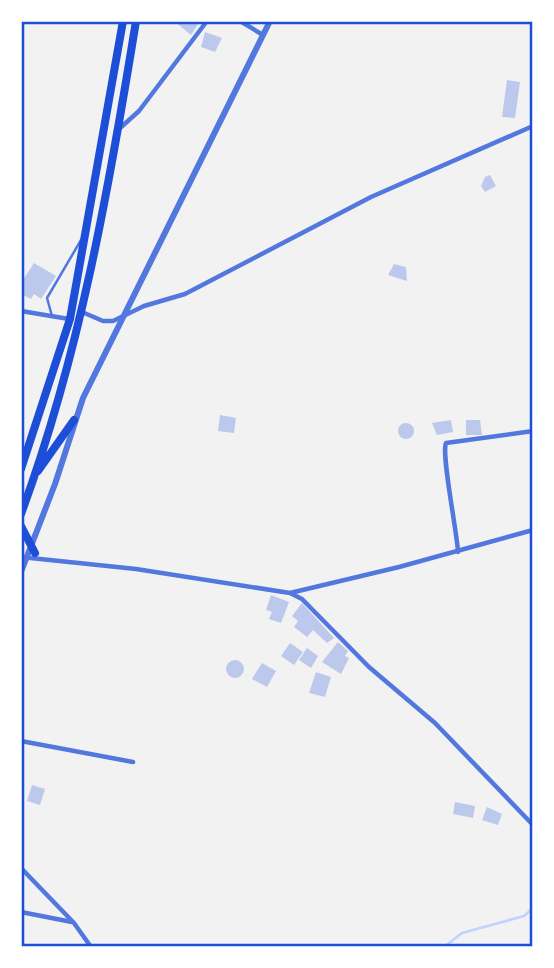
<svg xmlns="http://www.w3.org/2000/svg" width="554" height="968" font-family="Karla,sans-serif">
<rect width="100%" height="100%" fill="#f2f2f2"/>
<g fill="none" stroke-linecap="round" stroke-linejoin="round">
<!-- stream -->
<path stroke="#bfd3fe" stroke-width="2.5" d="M444,947L462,933L524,916L533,908"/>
</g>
<!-- building -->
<path fill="#bdc9ec" d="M174,21H200L191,35Z
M205,32L222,38L215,52L201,47Z
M507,80L520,82L515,118L502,117Z
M490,175L496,186L485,192L481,186L485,177Z
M34,263L56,276L41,299L34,294L31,299L21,294V283Z
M394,264L406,267L407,281L388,275Z
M220,415L236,418L234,433L218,431Z
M451,420L453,432L437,435L432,423Z
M466,420H480L482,435H466Z
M398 431a8 8 0 1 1 16 0a8 8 0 1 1-16 0Z
M271,595L289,602L281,623L269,619L272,612L266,610Z
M302,603L334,638L327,643L313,630L307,637L294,627L298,621L292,616Z
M338,642L348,651L345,656L349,658L341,674L322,662Z
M290,643L303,652L294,665L281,656Z
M307,648L318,656L311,668L299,660Z
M226 669a9 9 0 1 1 18 0a9 9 0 1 1-18 0Z
M262,663L276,671L267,687L252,679Z
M316,672L331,677L325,697L309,693Z
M32,785L45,789L40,805L27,801Z
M455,802L475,806L473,818L453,814Z
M487,807L502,814L498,825L482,820Z"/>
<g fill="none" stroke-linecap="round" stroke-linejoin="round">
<!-- service -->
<path stroke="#5277de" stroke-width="2.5" d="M52,316L47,298L81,240"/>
<!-- minor -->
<path stroke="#5277de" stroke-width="4.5" d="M240,21L263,35
M119,129L139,111L207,21
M21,311L69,319
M82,312L103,321H113L144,306L185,294L371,197L533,126
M458,552C457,531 441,454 446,443L533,431
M21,557L136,569L290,593L302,599L369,667L435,723L533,825
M290,593L399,567L533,530
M21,741L133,762
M21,868L74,923L91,947
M21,912L72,922"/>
<!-- tertiary -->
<path stroke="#5277de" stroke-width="6" d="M21,572L55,484L83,398L270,21"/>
<!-- trunk -->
<path stroke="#1d4ed8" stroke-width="8" d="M21,469L70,319L123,21
M38,471L74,420
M21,514C80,354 109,188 136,21
M21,526L35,553"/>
</g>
<!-- border -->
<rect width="554" height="968" fill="none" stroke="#ffffff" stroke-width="46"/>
<rect x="23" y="23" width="508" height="922" fill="none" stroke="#1d4ed8" stroke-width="2.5"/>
</svg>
